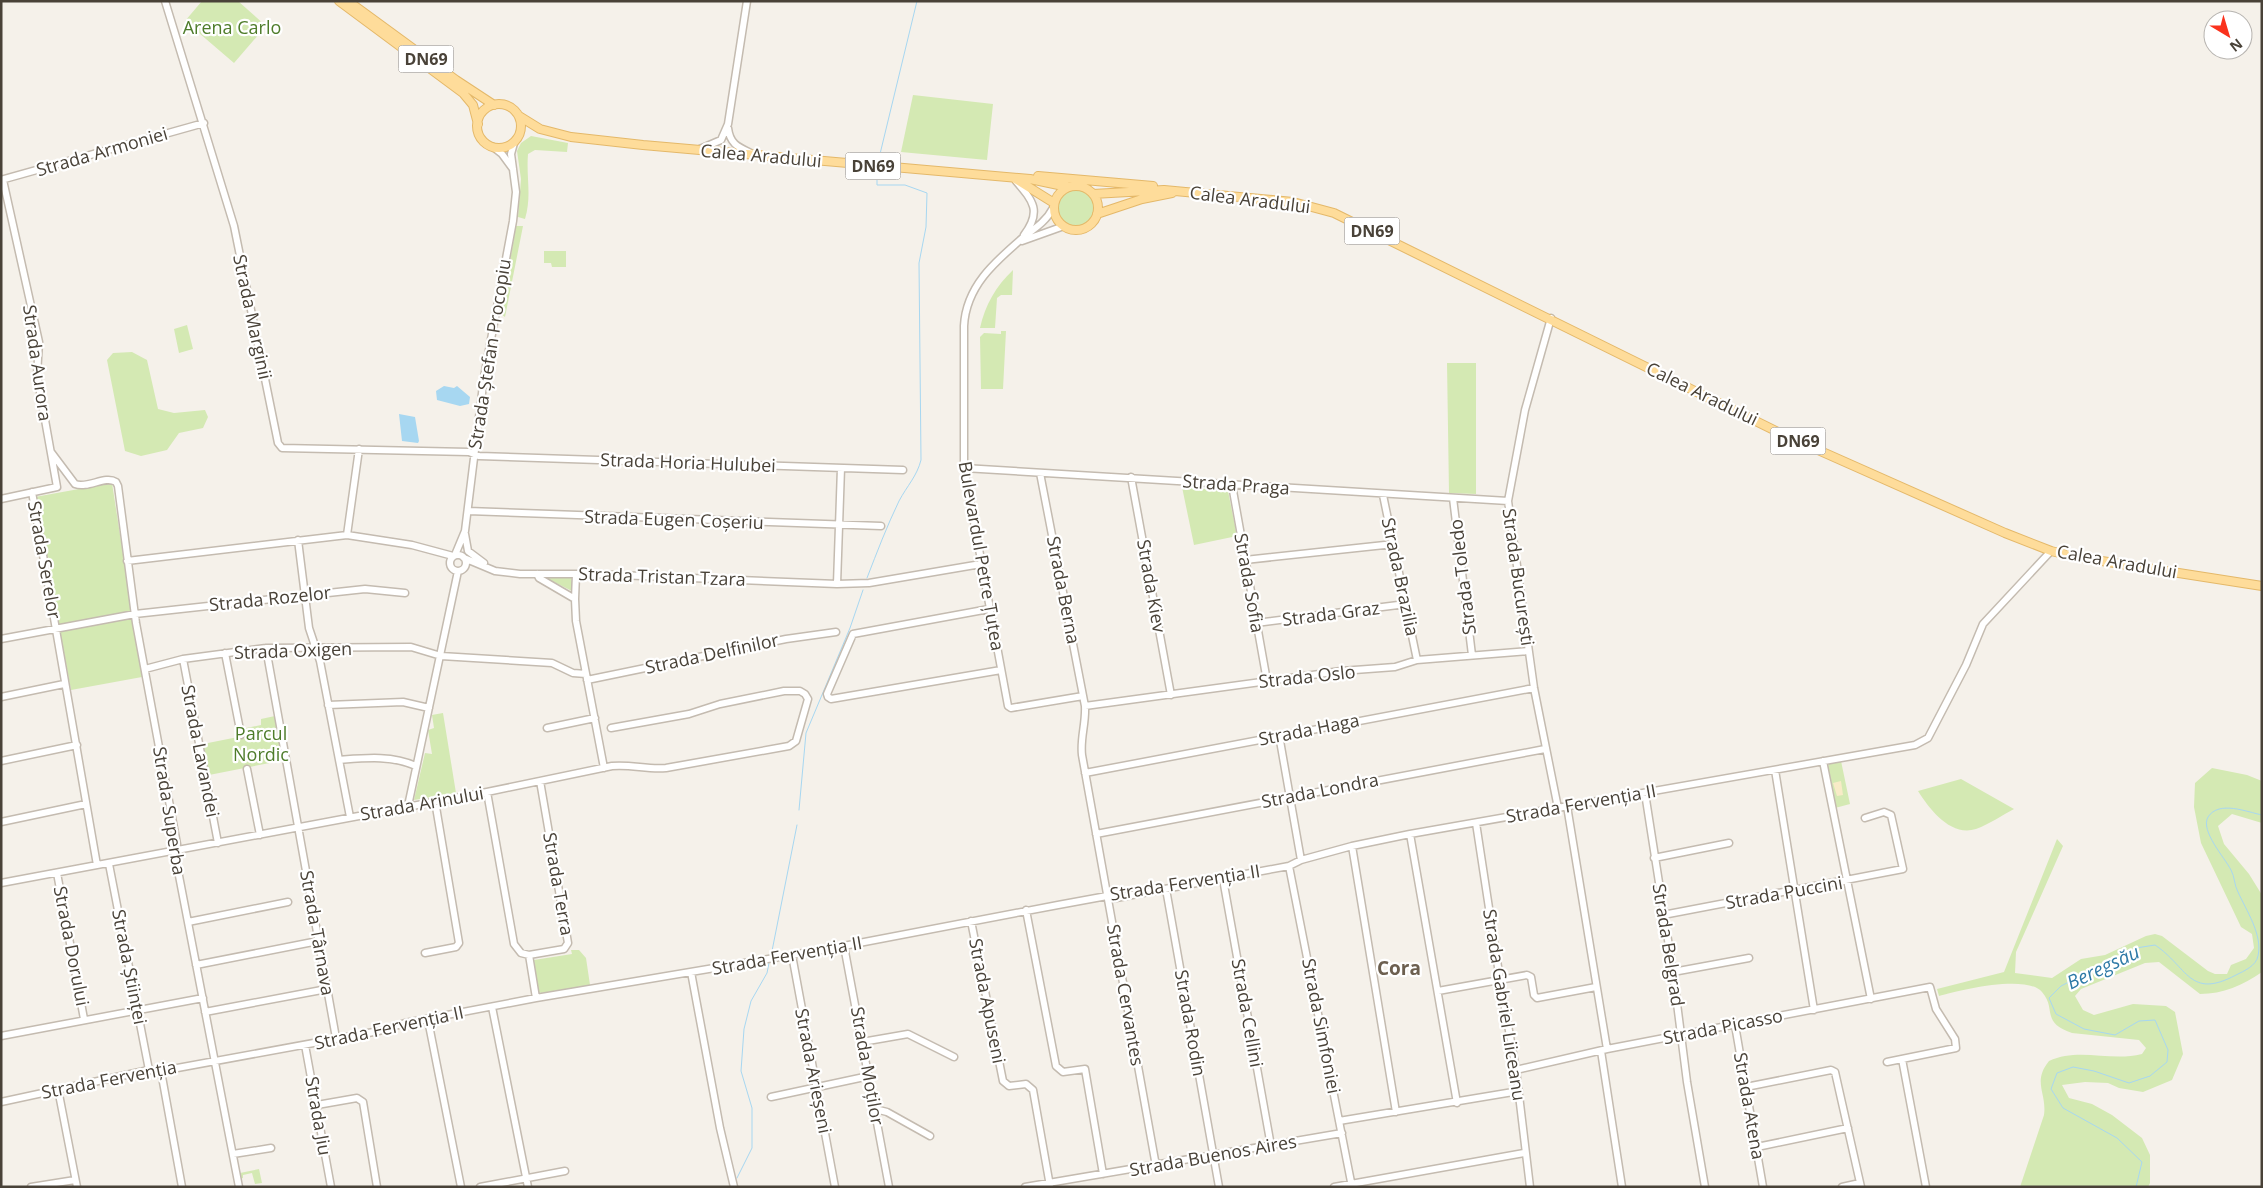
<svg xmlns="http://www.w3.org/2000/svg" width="2263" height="1188" font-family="'Open Sans',sans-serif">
<rect width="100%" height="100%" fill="#f5f1ea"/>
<!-- green -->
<path fill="#d4e9b3" d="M202,1H238L266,26L234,63L185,21Z
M913,95L993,104L987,160L901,152Z
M531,136L568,143L567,152L535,150L528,154C526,178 532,195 525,219L518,217L521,179L517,151L521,143Z
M1058 208a18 18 0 1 1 36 0a18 18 0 1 1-36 0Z
M516,226H523L505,317L501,314Z
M544,251H566V267H552L551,263H544Z
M1013,270L1012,295H1001L997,298L995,328H980C985,305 996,286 1013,270Z
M187,325L193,349L179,353L174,329Z
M1001,331H1006L1003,389H981L980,337L984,333L1001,334Z
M132,352L147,360L158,409L174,413L205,410L208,417L203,428L179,433L167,450L141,456L125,451L107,360L113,353Z
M1447,363H1476V494L1449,493Z
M112,483L142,677L71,690L35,497Z
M1182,487L1228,491L1237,536L1194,545Z
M549,577H571L573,590L572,591L548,579Z
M443,713L456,793L414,800L425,753L432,754L428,730L434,728L432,715Z
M275,716L285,760L209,775L203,744L243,736L246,728L261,725V719Z
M1841,761L1850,804L1835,808L1827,767L1830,763Z
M2212,768L2247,775L2262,781V823L2232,814L2218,826L2224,844L2249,874L2262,895V972C2243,985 2223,994 2200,994L2159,962L2145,963L2081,989L2075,996L2083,1010L2094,1015L2133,1004L2166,1006L2175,1012L2183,1054L2172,1080L2143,1092L2119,1088L2108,1083L2085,1082L2062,1085L2069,1098L2092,1104L2112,1115L2142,1138L2150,1155V1183L2148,1187H2020L2044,1115C2047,1093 2032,1082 2049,1061C2079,1047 2110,1062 2142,1054L2146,1048L2139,1040L2072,1033C2040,1022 2057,1009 2042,992C2027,974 1959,990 1939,996L1937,989L2004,972L2057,839L2063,846L2016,952L2015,973L2052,978L2081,959L2105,955L2146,936L2155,934L2162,936L2208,971L2215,974H2227L2231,965L2246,959L2254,948L2252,934L2241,927L2201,843L2194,807L2195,783Z
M1961,779L2014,809C2002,815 1990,824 1976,829C1951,837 1930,810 1918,791Z
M571,950H579L586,958L590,985L541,993L538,991L534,960L572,954Z
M259,1169L262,1183L255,1184L252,1173L243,1175V1178L240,1179V1173Z"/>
<!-- sand -->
<path fill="#f8ebc7" d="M1841,781L1843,795L1837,796L1833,783Z"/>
<!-- water -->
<path fill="#a7d7f1" d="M444,386L454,388L457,386L470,397L469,404L460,406L437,400L436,391Z
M399,414L415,417L419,441L418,443L402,441Z"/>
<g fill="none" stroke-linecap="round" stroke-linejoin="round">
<!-- stream -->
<path stroke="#a7d7f1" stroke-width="1" d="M880,154L917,1
M867,578C877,552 887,526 899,501C907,486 917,476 921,460L919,263L926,227L927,193L905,185H877V174
M799,810L806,733L850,628L863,590
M772,951L797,825
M737,1178L752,1148V1108L741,1071L744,1029L751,1001L767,973L769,963
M2136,1187L2142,1162L2117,1138L2063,1108L2051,1089L2057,1073L2073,1067L2094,1071L2129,1083L2150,1076L2167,1062L2168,1050L2155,1020L2139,1021L2115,1035L2084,1029L2056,1014L2049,998L2061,986L2136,948L2155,945C2188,967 2189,1000 2236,975C2244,971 2256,966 2258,956C2263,935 2246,910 2238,892C2234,885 2235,877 2231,870C2225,858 2200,831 2208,817C2219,800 2247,812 2262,815"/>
<!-- minor casing -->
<g stroke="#c4bbb0" stroke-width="9">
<path id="minor" d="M165,1L234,226L278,443L282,448L469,452L479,456L903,470
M728,128C730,144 738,147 751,153
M493,147L502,154L513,169
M700,149L721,140L728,124L747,1
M1,180L204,123
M1016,181C1033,201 1042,211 1024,235
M1053,208C1047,220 1037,227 1026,235C997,260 966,285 964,326V468L1008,706L1011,708L1083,696
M1022,241L1064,226
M1551,318L1525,410L1508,501L1534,688L1558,808
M51,452L75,484C88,489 105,475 116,482L118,486L136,623L177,844L175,855L239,1187
M964,468L1508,501
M1040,473L1085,706C1086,724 1080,738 1082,755L1156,1166
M1131,477L1171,695
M1232,485L1267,681
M32,492L97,865
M1383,495L1417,660
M1453,498L1472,655
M1,499L57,487L37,375L39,342L3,180
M468,511L881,526
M465,534L468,551L484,563
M347,535L359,449
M298,540L309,628L320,661L350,817
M450 563a8 8 0 1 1 16 0a8 8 0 1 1-16 0Z
M455,555L465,531L484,377L513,221L516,192L511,154L514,143
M464,558L495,571L520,574H593L837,584L869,583L981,564
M1245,560L1394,544
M127,561L347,535L412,545L453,556
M537,574L539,578L575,599L576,621L604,768
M837,584L841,468
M575,599L576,574
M989,609L853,634L827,694L828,697L831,699L1001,670
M1256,623L1406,604
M1,639L135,614L365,589L405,593
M266,648L336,1038
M225,653L241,735
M183,659L218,843
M145,669L183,659L266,648L411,647L441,656L552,663L573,673L586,674
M587,680L786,639L836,632
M1,697L64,684
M328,705L403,702L429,708
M1085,706L1341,671L1395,667L1417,660L1528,651
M547,728L595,718
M1279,735L1301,860
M339,760C365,758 391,755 416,766
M1,761L77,745
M1823,761L1871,999
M247,769L260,835
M1775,770L1814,1010
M1085,773L1534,688
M487,792L514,944L521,953L529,955L536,998
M1645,793L1673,972L1687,1082L1705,1187
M408,806L458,571
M1567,806L1607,1049
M1,822L86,804
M1476,823L1500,980L1516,1070L1530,1187
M1096,834L1545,749
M1410,834L1457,1103
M1352,846L1396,1112
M1654,858L1729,843
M109,864L149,1070
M1289,866L1352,1187
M57,873L84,1019
M1223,879L1271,1146
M1,883L487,792L612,766C631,764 648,770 666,768L789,746L796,741L808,699L805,694L800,691H784L720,704L689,714L611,728
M1166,889L1219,1187
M1026,910L1056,1066L1063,1072L1085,1069L1103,1174
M1663,915L1903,869L1891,815L1884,812L1865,818
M971,921L1003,1081L1009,1086L1026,1084L1033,1090L1050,1186
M188,922L288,902
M844,946L889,1187
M425,953L456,947L459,943L435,801
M529,955L564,949L568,943L540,781
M792,955L835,1187
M196,965L318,941
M691,972L720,1128L734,1187
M1673,972L1749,958
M1438,991L1527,975L1531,977L1534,995L1537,998L1596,987
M492,1007L528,1187
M205,1012L327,989
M428,1020L461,1187
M1735,1025L1763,1187
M1,1036L203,998
M862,1042L908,1034L954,1057
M305,1045L331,1187
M1601,1051L1622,1187
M1902,1059L1926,1187
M1516,1070L1607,1049L1930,987L1936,1009L1955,1039L1956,1048L1887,1062
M161,1071L182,1187
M1746,1087L1831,1070L1835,1072L1861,1187
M58,1089L77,1187
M771,1097L869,1076
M1,1102L149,1070L161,1071L379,1031L405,1023L536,998L833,948L1058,905L1107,896L1116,898L1289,866L1301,860L1352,846L1410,834L1915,745L1928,738L1966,665L1983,624L2051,551
M317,1105L357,1098L363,1102L377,1187
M875,1109L887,1112L930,1136
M1339,1121L1519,1091
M1757,1147L1848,1128
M233,1154L271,1148
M31,1187L75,1180
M480,1187L565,1171
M1025,1187L1342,1133
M1334,1187L1524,1153
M1842,1187L1860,1183"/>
</g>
<!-- major casing -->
<g stroke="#e4b869" stroke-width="10">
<path id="major" d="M339,1L463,93L473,105L478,124
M348,1L456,80L494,105
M477 126a22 22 0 1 1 44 0a22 22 0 1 1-44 0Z
M519,116L540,129L571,137L643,145L1030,179L1068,187
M1038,176L1153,186
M1014,178L1054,203
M1054 208a22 22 0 1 1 44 0a22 22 0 1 1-44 0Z
M1093,194L1164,190L1293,202L1334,213L1782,434L2005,533L2051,551L2076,557L2262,586
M1097,214L1142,199L1172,193"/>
</g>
<!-- minor -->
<use href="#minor" stroke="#fff" stroke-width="6"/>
<!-- major -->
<use href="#major" stroke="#fedc9a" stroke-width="8"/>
</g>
<g text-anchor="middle" stroke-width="4.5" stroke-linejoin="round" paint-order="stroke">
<!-- shield labels -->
<g fill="#fff" stroke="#807b74" stroke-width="1">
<rect x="398.5" y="45.5" width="55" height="27" rx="4"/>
<rect x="845.5" y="152.5" width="55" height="27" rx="4"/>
<rect x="1344.5" y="217.5" width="55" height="27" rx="4"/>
<rect x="1770.5" y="427.5" width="55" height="27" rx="4"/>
</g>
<g font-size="16" font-weight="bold" fill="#494238">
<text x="426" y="65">DN69</text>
<text x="873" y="172">DN69</text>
<text x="1372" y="237">DN69</text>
<text x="1798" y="447">DN69</text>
</g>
<!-- park labels -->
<g font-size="18" fill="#4e7c2a" stroke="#fff">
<text x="232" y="34">Arena Carlo</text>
<text x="261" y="740">Parcul<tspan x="261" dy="21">Nordic</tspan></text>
</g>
<!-- street labels -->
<g font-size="18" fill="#494238" stroke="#fff">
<text transform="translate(102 152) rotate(-16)" y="6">Strada Armoniei</text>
<text transform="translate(761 156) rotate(5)" y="6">Calea Aradului</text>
<text transform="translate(1250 200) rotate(7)" y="6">Calea Aradului</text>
<text transform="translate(252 317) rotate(78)" y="6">Strada Marginii</text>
<text transform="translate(490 354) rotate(-81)" y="6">Strada Ștefan Procopiu</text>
<text transform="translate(37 363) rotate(82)" y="6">Strada Aurora</text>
<text transform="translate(1702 394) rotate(26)" y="6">Calea Aradului</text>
<text transform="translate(688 463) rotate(2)" y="6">Strada Horia Hulubei</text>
<text transform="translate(1236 485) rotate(4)" y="6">Strada Praga</text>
<text transform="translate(674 520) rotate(2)" y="6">Strada Eugen Coșeriu</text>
<text transform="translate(981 556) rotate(80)" y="6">Bulevardul Petre Țuțea</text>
<text transform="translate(44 560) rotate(80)" y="6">Strada Serelor</text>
<text transform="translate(2117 562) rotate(10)" y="6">Calea Aradului</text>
<text transform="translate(662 577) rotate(2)" y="6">Strada Tristan Tzara</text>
<text transform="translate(1400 577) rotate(78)" y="6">Strada Brazilia</text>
<text transform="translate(1463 577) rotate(-97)" y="6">Strada Toledo</text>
<text transform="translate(1518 577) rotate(82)" y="6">Strada București</text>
<text transform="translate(1249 583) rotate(80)" y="6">Strada Sofia</text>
<text transform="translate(1151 586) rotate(80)" y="6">Strada Kiev</text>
<text transform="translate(1063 590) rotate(79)" y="6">Strada Berna</text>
<text transform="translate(270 599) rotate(-6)" y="6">Strada Rozelor</text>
<text transform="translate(1331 614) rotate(-7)" y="6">Strada Graz</text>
<text transform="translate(293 651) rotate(-2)" y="6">Strada Oxigen</text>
<text transform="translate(712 654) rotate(-12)" y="6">Strada Delfinilor</text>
<text transform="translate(1307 677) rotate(-6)" y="6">Strada Oslo</text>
<text transform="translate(1309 730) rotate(-11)" y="6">Strada Haga</text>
<text transform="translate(200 751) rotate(79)" y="6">Strada Lavandei</text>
<text transform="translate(1320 791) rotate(-11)" y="6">Strada Londra</text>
<text transform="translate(422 804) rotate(-10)" y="6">Strada Arinului</text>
<text transform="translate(1581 804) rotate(-10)" y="6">Strada Fervenția II</text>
<text transform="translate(169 811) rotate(81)" y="6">Strada Superba</text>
<text transform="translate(1185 883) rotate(-9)" y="6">Strada Fervenția II</text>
<text transform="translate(558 884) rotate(80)" y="6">Strada Terra</text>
<text transform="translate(1784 893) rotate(-10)" y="6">Strada Puccini</text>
<text transform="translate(317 933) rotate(80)" y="6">Strada Târnava</text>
<text transform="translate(1668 945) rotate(81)" y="6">Strada Belgrad</text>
<text transform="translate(71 946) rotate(79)" y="6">Strada Dorului</text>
<text transform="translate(787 956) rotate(-10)" y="6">Strada Fervenția II</text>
<text transform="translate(129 967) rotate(79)" y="6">Strada Științei</text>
<text transform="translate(1125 995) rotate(80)" y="6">Strada Cervantes</text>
<text transform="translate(987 1001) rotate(79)" y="6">Strada Apuseni</text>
<text transform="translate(1504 1005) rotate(81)" y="6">Strada Gabriel Liiceanu</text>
<text transform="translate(1247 1013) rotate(80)" y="6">Strada Cellini</text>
<text transform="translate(1190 1023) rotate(80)" y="6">Strada Rodin</text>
<text transform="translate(1321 1026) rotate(79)" y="6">Strada Simfoniei</text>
<text transform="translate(1723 1027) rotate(-11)" y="6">Strada Picasso</text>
<text transform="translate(389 1028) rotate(-12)" y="6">Strada Fervenția II</text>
<text transform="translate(867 1066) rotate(80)" y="6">Strada Moților</text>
<text transform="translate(813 1071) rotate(79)" y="6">Strada Arieșeni</text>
<text transform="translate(109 1080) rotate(-11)" y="6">Strada Fervenția</text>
<text transform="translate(1749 1106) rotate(80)" y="6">Strada Atena</text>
<text transform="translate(318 1116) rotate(80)" y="6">Strada Jiu</text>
<text transform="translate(1213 1156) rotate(-10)" y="6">Strada Buenos Aires</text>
</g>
<!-- water labels -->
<g font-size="19" font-style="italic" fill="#2d79a6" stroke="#fff">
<text transform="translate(2103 967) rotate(-25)" y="7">Beregsău</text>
</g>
<!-- neighbourhood labels -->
<g font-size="19" font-weight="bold" fill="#6c5f4f" stroke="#fff">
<text x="1399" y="975">Cora</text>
</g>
</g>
<!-- border -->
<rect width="2263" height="1188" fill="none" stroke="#494238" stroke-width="5"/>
<!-- north arrow -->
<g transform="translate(2228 35) rotate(142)"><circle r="24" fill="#ffffff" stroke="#b6b3af"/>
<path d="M0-4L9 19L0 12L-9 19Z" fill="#fa321d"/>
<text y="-8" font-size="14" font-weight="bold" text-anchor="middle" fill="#494238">N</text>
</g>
</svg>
